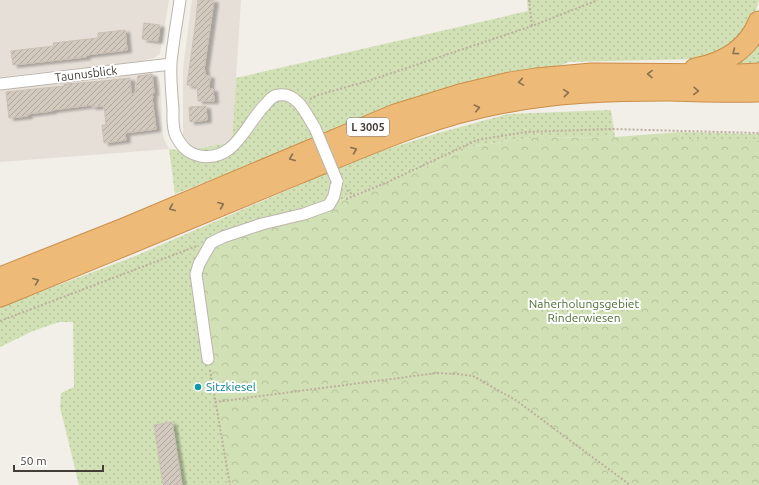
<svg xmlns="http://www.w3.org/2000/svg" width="759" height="485" font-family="Ubuntu,sans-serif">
<defs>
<pattern id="grass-dots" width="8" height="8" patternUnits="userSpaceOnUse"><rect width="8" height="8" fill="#d2e1b5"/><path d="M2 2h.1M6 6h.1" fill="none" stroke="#b6c29c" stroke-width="1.8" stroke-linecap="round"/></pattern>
<pattern id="forest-crowns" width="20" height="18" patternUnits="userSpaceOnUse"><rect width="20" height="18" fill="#d2e1b5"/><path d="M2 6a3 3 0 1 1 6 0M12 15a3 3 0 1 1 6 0" fill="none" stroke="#b6c29c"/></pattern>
<pattern id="building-hatch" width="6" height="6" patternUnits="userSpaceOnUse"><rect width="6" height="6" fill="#d2c9bf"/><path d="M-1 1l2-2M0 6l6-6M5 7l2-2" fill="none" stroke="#aca59c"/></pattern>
<filter id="shadow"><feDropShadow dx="4.5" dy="2.5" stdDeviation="1" flood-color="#0004"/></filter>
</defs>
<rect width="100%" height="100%" fill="#f2eee8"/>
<!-- residential -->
<path fill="#e5dfd7" d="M0,0H169L160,54L154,58L141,61L0,77Z
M192,0H241L232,142L186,151L181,146L183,134V68Z
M149,72L154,74L158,77L160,83L163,137L169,149L0,162V90Z"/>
<!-- grass -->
<path fill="url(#grass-dots)" d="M527,0H759L753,20L728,49L697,59L568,62L556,68L371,117L175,194L169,149L186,151L232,142L236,78L528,11Z
M759,35V68L725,64Z
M611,110L615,137L531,138L475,146L388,182L329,205L682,181L680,132L759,134V485H230L221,436L230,485H79L60,407L61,393L74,387L73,322H59L33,331L0,347V307L133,257L371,154L442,132L508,114Z"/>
<!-- forest -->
<path fill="url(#forest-crowns)" d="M680,132V139L759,142V485H231L208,359L199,264L211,243L354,196L475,146L531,138L615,137Z"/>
<!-- building -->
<path fill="url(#building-hatch)" stroke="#ccc0b3" filter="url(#shadow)" d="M198,0H214L204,70H205V75L210,76L209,89H213L214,101H198L197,86L187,85L195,27Z
M144,23L160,25L158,41L142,39Z
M125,30L127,50L86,55V57L13,65L11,51L54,46L53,43L98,38V33Z
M152,74L154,93H152L153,98H152L156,129L125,133L126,140L104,143L102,125H106L104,106L92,107L91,105L52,110V111L27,114L28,116L9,118L6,92L64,86V84L78,83L103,81L130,78L131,94H135L138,76Z
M206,106L207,120L190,122L189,107Z
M172,422L182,485H163L154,425Z"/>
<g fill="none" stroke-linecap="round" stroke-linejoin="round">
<!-- street casing -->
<g stroke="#bcb5ac" stroke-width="13">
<path id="street" d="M180,0C177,21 173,42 171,63C170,78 172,94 173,109C173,118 172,128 176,136C182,147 187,153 200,156C235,162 245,125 265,105C269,100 273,95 279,95C298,92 307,116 315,128
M0,84L171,64
M208,359L196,274L199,264L211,243L223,237L262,224L304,214L329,205L334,196L337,181"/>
</g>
<!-- highway casing -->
<g stroke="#cb8e49" stroke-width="23">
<path id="highway" d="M695,69C722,64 748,50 759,22
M0,278L124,229L395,115L460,95L510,83L536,79L592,74L739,75L759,74
M0,296C99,256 197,215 296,174C362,147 429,116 500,103C555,92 611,90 667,90C698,91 728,92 759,91"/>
</g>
<!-- path -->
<path stroke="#bcaf9f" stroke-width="2" stroke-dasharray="2 2" stroke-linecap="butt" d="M529,0L532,26
M310,99L318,95L368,81L532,26L598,0
M347,190L354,196
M346,199L388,182L477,140L526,132L611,129L759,133
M0,321L197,246
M210,370L230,485
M215,402L437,373L457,374L473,376L517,401L630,485"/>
<!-- street -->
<use href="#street" stroke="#fff" stroke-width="11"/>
<!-- highway -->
<use href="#highway" stroke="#edba78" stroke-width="21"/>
<!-- street-bridge casing -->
<g stroke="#bcb5ac" stroke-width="13" stroke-linecap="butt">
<path id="street-bridge" d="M315,128L337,181"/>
</g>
<!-- street-bridge -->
<use href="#street-bridge" stroke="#fff" stroke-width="11"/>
</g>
<!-- one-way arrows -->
<defs><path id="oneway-chevron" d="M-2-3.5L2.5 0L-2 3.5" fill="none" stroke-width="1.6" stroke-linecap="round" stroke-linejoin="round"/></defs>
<g stroke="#887052">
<use href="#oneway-chevron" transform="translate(735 52) rotate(143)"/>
<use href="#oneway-chevron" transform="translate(650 74) rotate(-179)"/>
<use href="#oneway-chevron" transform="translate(521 82) rotate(171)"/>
<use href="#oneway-chevron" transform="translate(696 91) rotate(2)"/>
<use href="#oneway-chevron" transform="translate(566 93) rotate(-5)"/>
<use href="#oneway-chevron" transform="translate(477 108) rotate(-13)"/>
<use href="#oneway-chevron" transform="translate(354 150) rotate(-22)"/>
<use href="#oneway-chevron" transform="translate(292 158) rotate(158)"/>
<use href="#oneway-chevron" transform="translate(221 205) rotate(-23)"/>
<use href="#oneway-chevron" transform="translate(172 208) rotate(157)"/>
<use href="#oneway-chevron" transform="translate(36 281) rotate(-22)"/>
</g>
<!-- markers -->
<circle fill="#0f9aa8" stroke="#fff" stroke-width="1.5" cx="198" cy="387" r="4"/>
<g text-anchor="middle" stroke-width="4" stroke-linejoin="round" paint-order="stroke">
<!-- shield labels -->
<rect fill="#fff" stroke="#7c7874" stroke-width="1" x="347" y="118" width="42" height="18" rx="3"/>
<g font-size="11" font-weight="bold" fill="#443e38">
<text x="368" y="131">L 3005</text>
</g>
<!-- street labels -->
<g font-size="12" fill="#443e38" stroke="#fff">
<text transform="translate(86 74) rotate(-7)" y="4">Taunusblick</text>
</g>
<!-- park labels -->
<g font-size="12" fill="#4f6f32" stroke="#fff">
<text x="584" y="308">Naherholungsgebiet<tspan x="584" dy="14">Rinderwiesen</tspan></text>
</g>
<!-- culture labels -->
<g font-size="12" fill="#0d838f" stroke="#fff" text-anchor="start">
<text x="206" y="391">Sitzkiesel</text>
</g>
</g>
<!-- scale -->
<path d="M14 465v6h89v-6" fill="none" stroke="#443e38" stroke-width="2"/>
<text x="20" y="465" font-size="12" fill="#443e38" stroke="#ffffff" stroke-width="3" paint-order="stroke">50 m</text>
</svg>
